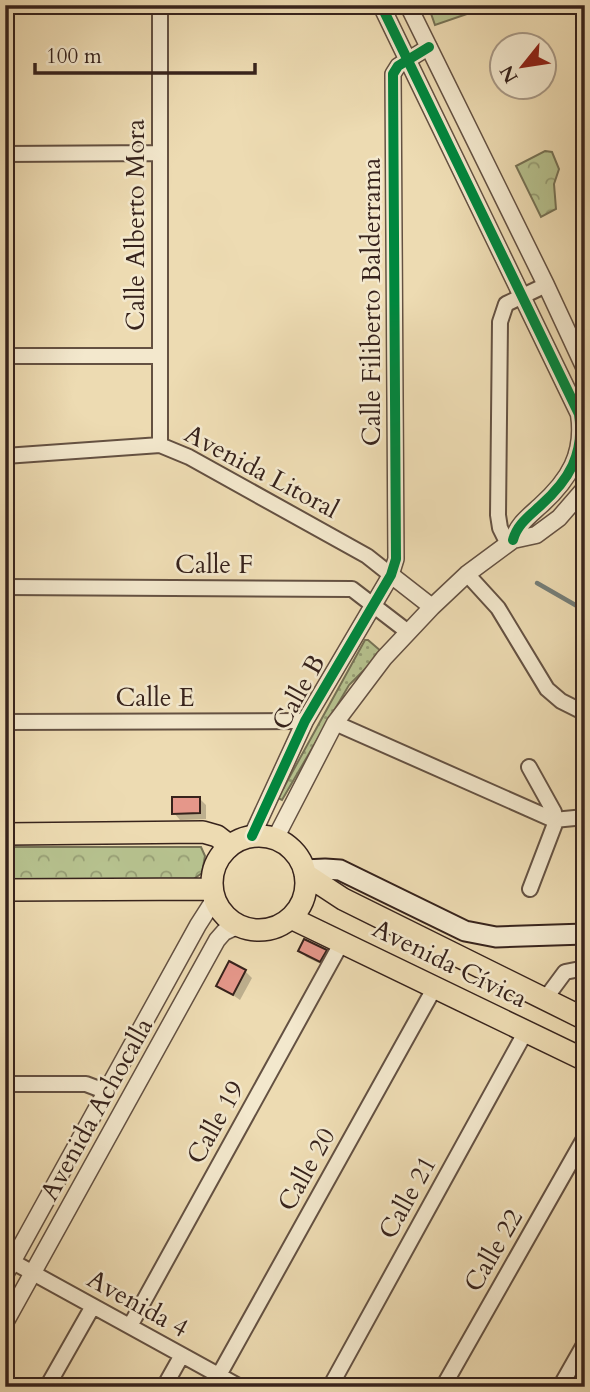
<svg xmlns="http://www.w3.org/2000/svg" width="590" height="1392" font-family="Cardo,serif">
<defs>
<pattern id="grass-dots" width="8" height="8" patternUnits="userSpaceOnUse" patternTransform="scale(1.75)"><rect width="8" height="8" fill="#b6c18e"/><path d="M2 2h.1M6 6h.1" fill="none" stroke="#959c73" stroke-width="1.8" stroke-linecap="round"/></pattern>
<pattern id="forest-crowns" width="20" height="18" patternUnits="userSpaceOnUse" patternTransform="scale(1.75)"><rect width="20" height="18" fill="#b6c18e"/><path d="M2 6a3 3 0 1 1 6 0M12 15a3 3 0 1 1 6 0" fill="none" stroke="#959c73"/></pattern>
</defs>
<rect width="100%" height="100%" fill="#eddbb2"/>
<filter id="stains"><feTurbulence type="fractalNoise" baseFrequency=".00286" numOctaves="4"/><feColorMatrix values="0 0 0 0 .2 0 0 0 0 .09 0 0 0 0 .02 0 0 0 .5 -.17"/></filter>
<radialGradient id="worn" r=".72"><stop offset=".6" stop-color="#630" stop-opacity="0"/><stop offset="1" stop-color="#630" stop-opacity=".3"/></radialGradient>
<!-- grass -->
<path fill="url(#grass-dots)" stroke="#767255" stroke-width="2" d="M365,640H368L382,652L349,685L282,800L278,798Z"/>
<!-- forest -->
<path fill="url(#forest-crowns)" stroke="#767255" stroke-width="2" d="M545,151L552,152L559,169L554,184L556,209L541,217L516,166Z
M5,847H201L205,856L202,873L191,881H5Z"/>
<!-- garden -->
<path fill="#b6c18e" stroke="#767255" stroke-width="2" d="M428,5H493L435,25Z"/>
<!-- shadow -->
<path fill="#0003" d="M199,798L206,805V819L180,820L174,813Z
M300,950L326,951L332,958L327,967L306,957Z
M245,971L252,978L240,1000L218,985Z"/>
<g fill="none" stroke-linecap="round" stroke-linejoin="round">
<!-- stream -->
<path stroke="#747d78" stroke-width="4.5" d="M537,583L577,606L585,607"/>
</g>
<!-- building -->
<path fill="#e5978a" stroke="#37231c" stroke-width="2" d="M172,797H200V813L172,814Z
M304,939L327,950L320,962L298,951Z
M229,961L246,970L233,995L216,986Z"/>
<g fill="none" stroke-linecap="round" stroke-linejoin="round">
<!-- minor casing -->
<g stroke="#645142" stroke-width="18">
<path id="minor" d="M5,154L160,153
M5,356H160
M160,445V5
M5,456L160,445L189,457L367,556L391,575L396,559L393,74L398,66L429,47
M508,544L500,528L498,515L500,322L506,304L546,285
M467,574L498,608L547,689L561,701L585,713
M5,587L352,589L408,632
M5,722L305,721
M335,723L554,820L585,817
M529,767L554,812L556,821L530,889
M545,999L565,972L585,968
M5,1084H86L107,1092
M13,1262L240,1387
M130,1326L342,942
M219,1375L435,987
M47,1387L93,1306
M164,1387L182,1355
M330,1387L526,1031
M443,1387L585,1137
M560,1387L585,1343"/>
</g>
<!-- tertiary casing -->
<g stroke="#645142" stroke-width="19">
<path id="tertiary" d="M381,5L579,414C585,454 569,480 540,506C528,517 517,525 513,540
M408,5L546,285L585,369
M252,836L305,721L391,575L432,607
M275,839L335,723L384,658L432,607L467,574L513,540L536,535L559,518L585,488
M5,1275L198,925L214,900
M5,1323L217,940L224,932L237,926"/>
</g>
<!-- secondary casing -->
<g stroke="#37231c" stroke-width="23">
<path id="secondary" d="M304,870L325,869L340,870L465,931L496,937L585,934"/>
</g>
<!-- primary casing -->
<g stroke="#37231c" stroke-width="24">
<path id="primary" d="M5,834L203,832L217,836L230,846
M212 883a47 47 0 1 1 94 0a47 47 0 1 1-94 0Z
M305,874L343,899L585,1019
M5,890L211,889
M291,918L585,1060"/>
</g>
<!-- minor -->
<use href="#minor" stroke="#f3e8cd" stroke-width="14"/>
<!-- tertiary -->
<use href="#tertiary" stroke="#f3e8cd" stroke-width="16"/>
<!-- secondary -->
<use href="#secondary" stroke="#f3e8cd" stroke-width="19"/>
<!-- primary -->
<use href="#primary" stroke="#eddbb2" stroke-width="21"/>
<!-- cycleway casing -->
<g stroke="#f3e8cd" stroke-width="15">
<path id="cycleway" d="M381,5L579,414C585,454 569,480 540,506C528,517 517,525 513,540
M252,836L305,721L391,575L396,559L393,74L398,66L429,47"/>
</g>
<!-- cycleway -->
<use href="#cycleway" stroke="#00873e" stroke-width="10"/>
</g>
<g text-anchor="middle" stroke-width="5" stroke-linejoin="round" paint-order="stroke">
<!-- street labels -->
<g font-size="26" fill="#37231c" stroke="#f3e8cd">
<text transform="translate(135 225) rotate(-90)" y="9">Calle Alberto Mora</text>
<text transform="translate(371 302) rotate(-90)" y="9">Calle Filiberto Balderrama</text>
<text transform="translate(262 471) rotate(28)" y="9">Avenida Litoral</text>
<text x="214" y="573">Calle F</text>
<text transform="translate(298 692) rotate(-61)" y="9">Calle B</text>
<text x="155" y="706">Calle E</text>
<text transform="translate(450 963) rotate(26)" y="9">Avenida Cívica</text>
<text transform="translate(96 1109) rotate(-61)" y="9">Avenida Achocalla</text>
<text transform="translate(215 1122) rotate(-61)" y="9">Calle 19</text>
<text transform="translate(306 1169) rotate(-61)" y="9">Calle 20</text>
<text transform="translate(407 1197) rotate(-61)" y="9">Calle 21</text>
<text transform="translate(493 1250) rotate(-60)" y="9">Calle 22</text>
<text transform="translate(138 1303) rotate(29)" y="9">Avenida 4</text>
</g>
</g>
<!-- margin -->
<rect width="590" height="1392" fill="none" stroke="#eddbb2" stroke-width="28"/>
<rect x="7" y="7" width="576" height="1378" fill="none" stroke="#37231c" stroke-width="3.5"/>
<rect x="14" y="14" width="562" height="1364" fill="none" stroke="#37231c" stroke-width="2"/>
<!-- north arrow -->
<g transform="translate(523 66) rotate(240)"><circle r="33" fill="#f3e8cd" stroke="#a89986" stroke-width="2"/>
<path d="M0-5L12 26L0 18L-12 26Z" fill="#8f2418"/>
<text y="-10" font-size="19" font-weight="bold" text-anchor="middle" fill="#37231c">N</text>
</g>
<!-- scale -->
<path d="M35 63v10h220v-10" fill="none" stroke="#37231c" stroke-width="3.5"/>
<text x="46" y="63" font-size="21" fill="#37231c" stroke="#f3e8cd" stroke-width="5" paint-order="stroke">100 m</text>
<rect width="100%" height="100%" filter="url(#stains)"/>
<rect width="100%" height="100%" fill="url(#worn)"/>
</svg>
